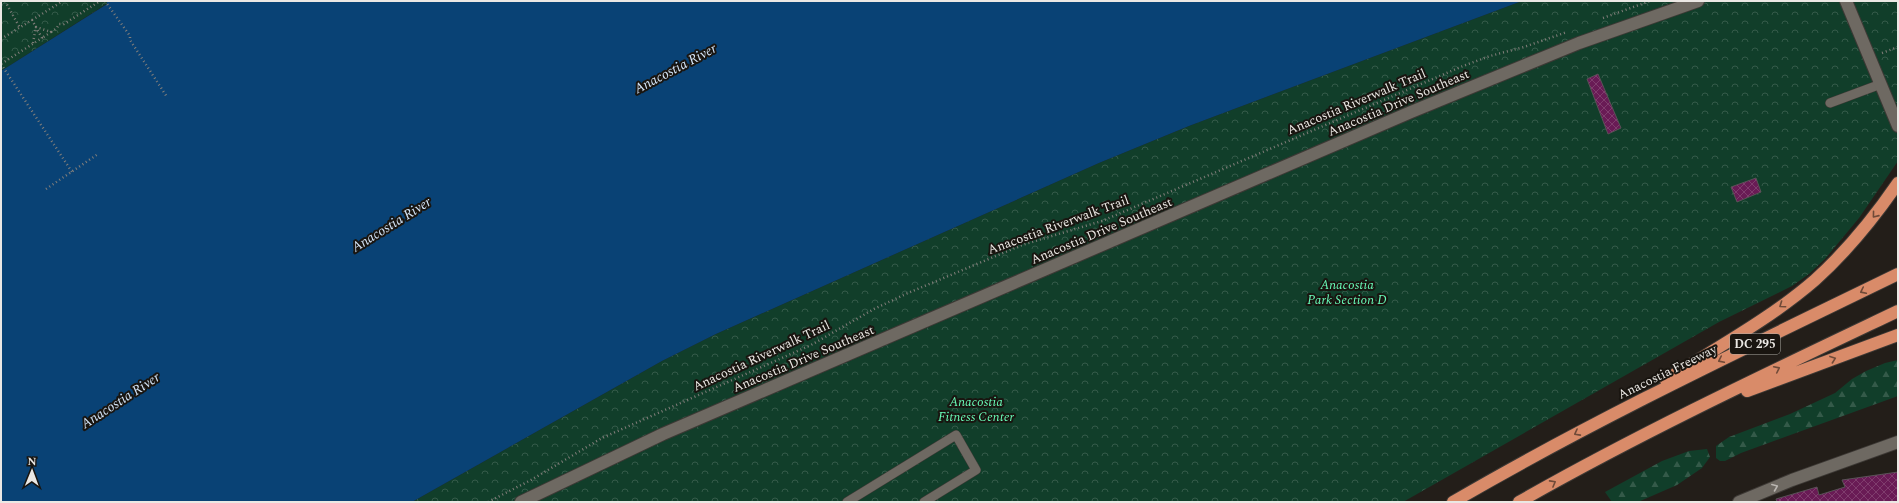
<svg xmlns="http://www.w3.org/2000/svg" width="1899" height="503" font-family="Spectral,serif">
<defs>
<pattern id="forest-firs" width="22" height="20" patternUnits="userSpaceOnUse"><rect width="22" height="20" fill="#113e2a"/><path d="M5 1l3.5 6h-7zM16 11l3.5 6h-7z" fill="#345a49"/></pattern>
<pattern id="park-crowns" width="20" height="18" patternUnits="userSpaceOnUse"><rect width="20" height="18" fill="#113e2a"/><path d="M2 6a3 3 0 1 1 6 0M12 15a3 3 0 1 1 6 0" fill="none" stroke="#345a49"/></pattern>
<pattern id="building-cross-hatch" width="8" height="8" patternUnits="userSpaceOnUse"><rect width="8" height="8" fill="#691b55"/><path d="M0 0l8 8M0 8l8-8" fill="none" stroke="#7f3c6d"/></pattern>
</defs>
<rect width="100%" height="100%" fill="#231e19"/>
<!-- forest -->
<path fill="url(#forest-firs)" d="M1898,360V396L1741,453L1725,461H1720L1716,458V446L1729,437L1790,414L1835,393L1852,379L1866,371L1885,363Z
M1707,449L1710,457L1702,468L1677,485L1638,502H1612L1605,492L1662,461L1689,451Z"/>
<!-- park -->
<path fill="url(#park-crowns)" d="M1,1H107L108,3L1,71Z
M1522,1H1898V161L1859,218L1825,259L1809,274L1792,286L1719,322L1403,502H412L662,361L716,334L1099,163L1189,126Z"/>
<!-- water -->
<path fill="#094275" d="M107,1H1522L1189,126L1099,163L716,334L662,361L412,502H1V71L107,4Z"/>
<!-- building -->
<path fill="url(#building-cross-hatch)" stroke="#595156" d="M1598,74L1621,128L1608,134L1587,79Z
M1756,178L1761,192L1737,202L1731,187Z
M1898,472V502H1777L1776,499L1817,487L1819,495L1845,487L1842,480Z"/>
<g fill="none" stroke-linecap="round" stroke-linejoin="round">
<!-- service casing -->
<g stroke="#3d3935" stroke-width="10">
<path id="service" d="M1830,103L1881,84
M847,502L956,435L976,470L924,502"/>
</g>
<!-- minor casing -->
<g stroke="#3d3935" stroke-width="14">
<path id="minor" d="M1739,502L1792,480L1898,442"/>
</g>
<!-- tertiary casing -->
<g stroke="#3d3935" stroke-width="14">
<path id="tertiary" d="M1846,1L1898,126
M521,502L663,434L1411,112L1579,43L1698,1"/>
</g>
<!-- motorway casing -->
<g stroke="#3d3935" stroke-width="14">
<path id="motorway" d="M1666,380C1716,348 1770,319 1815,280C1846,252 1874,218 1898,183
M1747,391L1898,335
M1453,502C1597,418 1748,347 1898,274
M1519,502C1642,432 1770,372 1898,311"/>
</g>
<!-- path -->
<path stroke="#837f7b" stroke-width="2.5" stroke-dasharray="1 3" stroke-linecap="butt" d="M5,1L20,28
M105,1L130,36V40L167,97
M1603,18L1650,1
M32,20L63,1
M51,32L57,28L59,24H64L100,1
M1,39L32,20L42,38L1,64
M33,43L36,27L51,32L42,38
M1882,53L1898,47
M1,64L72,172
M46,189L98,154
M488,502L531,480L602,438L811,345L874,309L908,293L1022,245L1102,221L1463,66L1490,56L1524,47L1567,32"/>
<!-- service -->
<use href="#service" stroke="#6e6962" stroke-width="9"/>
<!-- minor -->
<use href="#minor" stroke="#6e6962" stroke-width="12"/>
<!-- tertiary -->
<use href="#tertiary" stroke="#6e6962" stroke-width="12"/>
<!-- motorway -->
<use href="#motorway" stroke="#d98b69" stroke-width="12"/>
</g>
<!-- one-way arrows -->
<defs><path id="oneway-chevron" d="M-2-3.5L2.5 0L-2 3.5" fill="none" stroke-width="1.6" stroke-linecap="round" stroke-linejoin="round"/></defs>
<g stroke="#6f4a38">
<use href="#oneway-chevron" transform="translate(1875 215) rotate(129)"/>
<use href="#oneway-chevron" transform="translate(1863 291) rotate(154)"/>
<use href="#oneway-chevron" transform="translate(1782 305) rotate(145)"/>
<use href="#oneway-chevron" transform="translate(1833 359) rotate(-20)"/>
<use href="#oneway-chevron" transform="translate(1721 360) rotate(154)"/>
<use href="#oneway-chevron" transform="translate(1777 369) rotate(-26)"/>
<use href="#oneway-chevron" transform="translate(1577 433) rotate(152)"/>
<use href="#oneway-chevron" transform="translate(1553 483) rotate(-29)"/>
</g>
<use stroke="#b9b5b0" href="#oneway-chevron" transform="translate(1775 487) rotate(-22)"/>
<g text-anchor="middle" stroke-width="4" stroke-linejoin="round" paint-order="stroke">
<!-- shield labels -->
<rect fill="#191510" stroke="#aca9a4" stroke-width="1" x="1730" y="334" width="50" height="20" rx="3"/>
<g font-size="12" font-weight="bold" fill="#ebe8e4">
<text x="1755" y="348">DC 295</text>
</g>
<!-- street labels -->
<g font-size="13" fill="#ebe8e4" stroke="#191510">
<text transform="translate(1356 101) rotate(-23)" y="5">Anacostia Riverwalk Trail</text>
<text transform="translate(1398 102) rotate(-23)" y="5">Anacostia Drive Southeast</text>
<text transform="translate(1058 224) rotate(-20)" y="5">Anacostia Riverwalk Trail</text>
<text transform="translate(1101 230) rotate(-23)" y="5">Anacostia Drive Southeast</text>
<text transform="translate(761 355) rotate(-25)" y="5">Anacostia Riverwalk Trail</text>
<text transform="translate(803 358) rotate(-23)" y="5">Anacostia Drive Southeast</text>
<text transform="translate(1667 371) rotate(-26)" y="5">Anacostia Freeway</text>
</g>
<!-- park labels -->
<g font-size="13" font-style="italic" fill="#69fdb9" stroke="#191510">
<text x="1347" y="289">Anacostia<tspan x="1347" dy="15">Park Section D</tspan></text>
<text x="976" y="406">Anacostia<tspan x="976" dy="15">Fitness Center</tspan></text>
</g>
<!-- water labels -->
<g font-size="14" font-style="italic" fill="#d4e5f8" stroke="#191510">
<text transform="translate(675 68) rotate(-28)" y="5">Anacostia River</text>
<text transform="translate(391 224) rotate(-32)" y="5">Anacostia River</text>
<text transform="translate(120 400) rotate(-33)" y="5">Anacostia River</text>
</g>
</g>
<!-- border -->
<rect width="1899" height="503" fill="none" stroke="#ebe8e4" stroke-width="4"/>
<!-- north arrow -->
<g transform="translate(32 471) rotate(1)" stroke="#191510" stroke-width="3" paint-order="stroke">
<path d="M0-3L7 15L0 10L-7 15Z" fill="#ebe8e4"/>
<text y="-6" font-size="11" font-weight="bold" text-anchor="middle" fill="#ebe8e4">N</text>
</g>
</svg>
